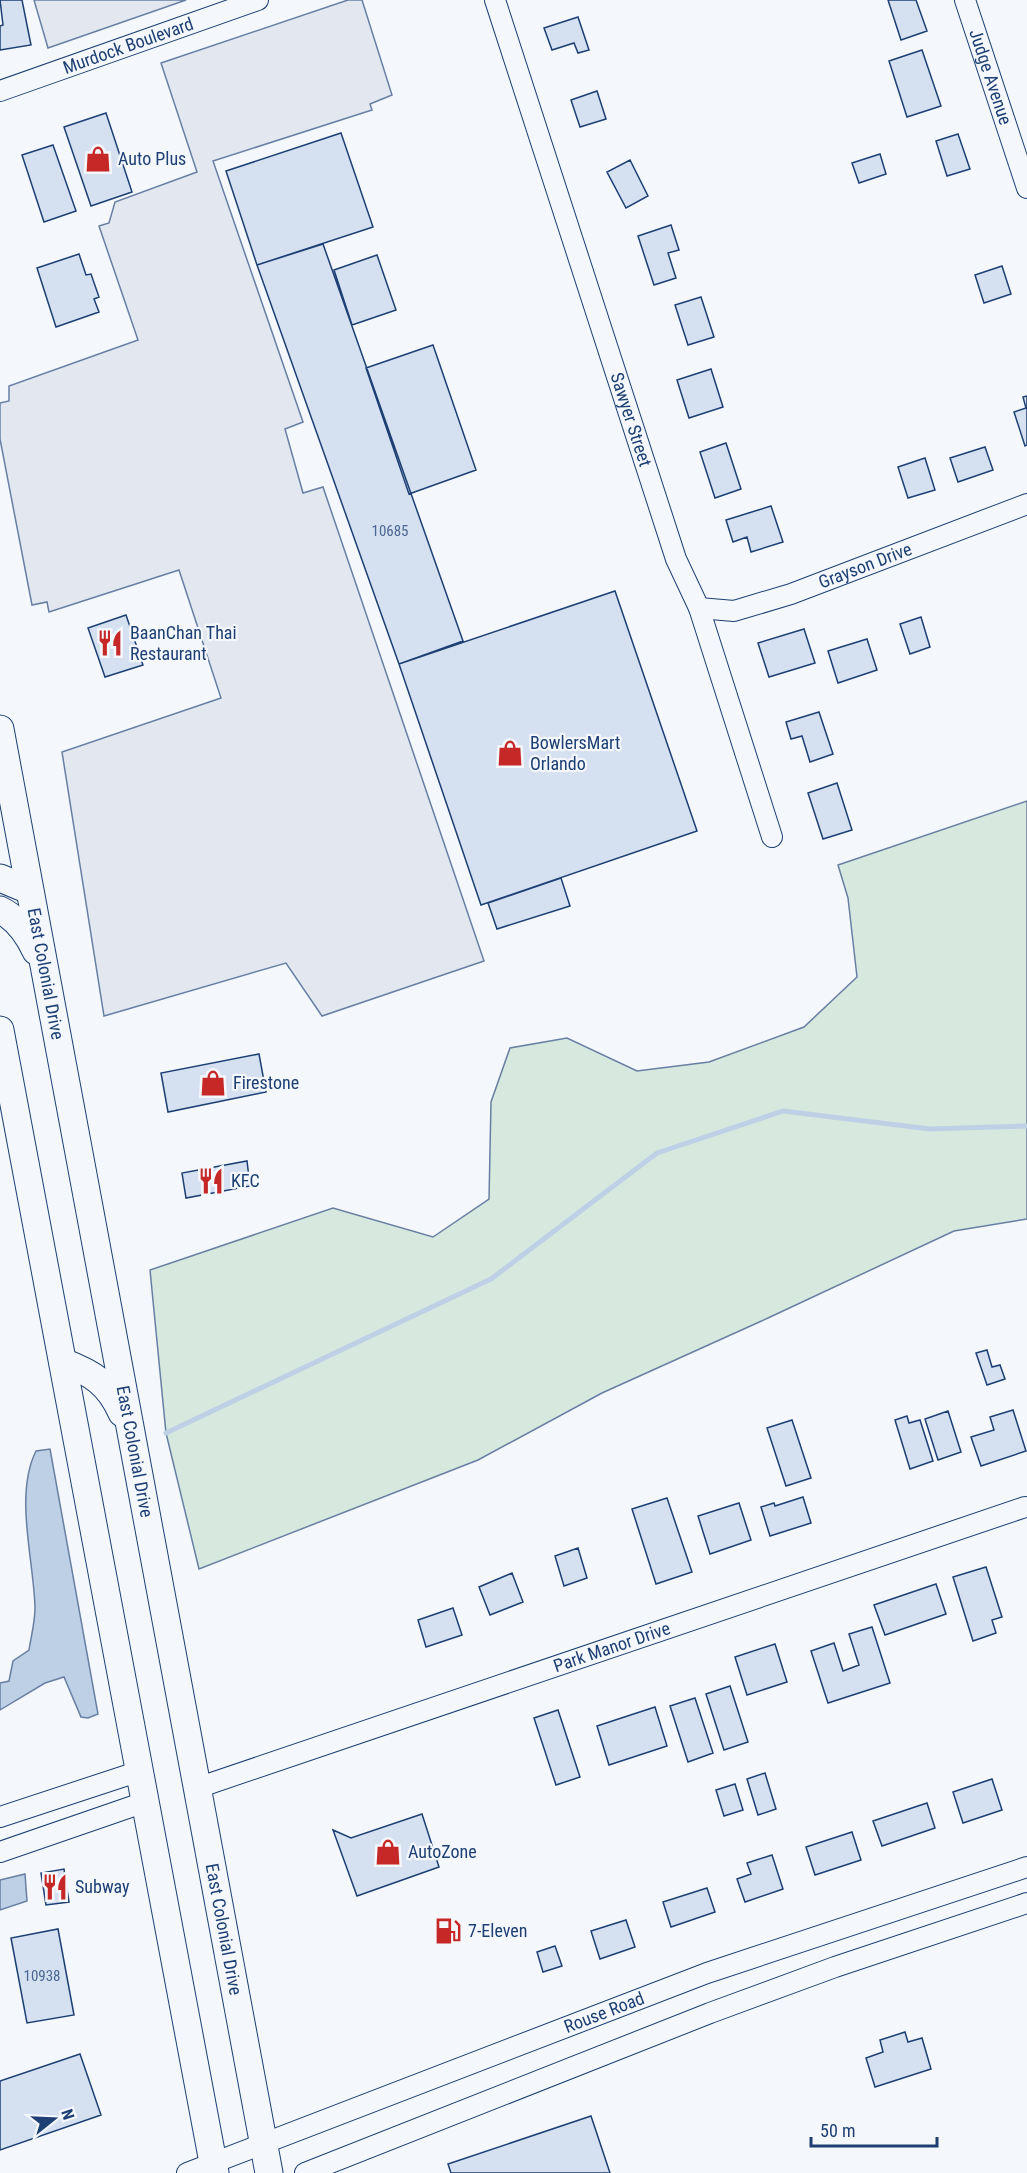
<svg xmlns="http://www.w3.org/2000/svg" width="1027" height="2173" font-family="'Roboto Condensed',sans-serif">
<rect width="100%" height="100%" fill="#f4f7fb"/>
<!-- green -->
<path fill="#d7e8df" stroke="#687fa3" stroke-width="1.5" d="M1027,801V1219L954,1231L768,1318L602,1393L478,1460L199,1569L166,1433L150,1270L333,1208L433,1237L489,1199L491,1102L510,1048L567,1038L637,1071L709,1062L804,1027L857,977L848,898L838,865Z"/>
<!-- parking -->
<path fill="#e3e8f0" stroke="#687fa3" stroke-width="1.5" d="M34,0H186L48,48Z
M348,0H362L392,95L370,104L372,110L213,161L303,422L285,429L303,493L323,487L484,961L322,1016L286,963L104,1016L62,752L221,698L179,570L49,612L47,602L32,605L0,439V403L9,401V386L138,340L99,226L109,223L115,202L197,172L161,63Z"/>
<!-- water -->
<path fill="#bed0e5" stroke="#687fa3" stroke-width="1.5" d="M50,1449L98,1714L88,1718L81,1717L64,1677L45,1683L0,1710V1683L9,1681L13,1661L29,1650C31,1637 35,1622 35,1608C34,1560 14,1495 36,1451Z
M25,1874L27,1901L0,1910V1880Z"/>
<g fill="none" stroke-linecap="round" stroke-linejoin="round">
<!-- stream -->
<path stroke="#bed0e5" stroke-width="5" d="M166,1433L491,1279L657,1153L783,1111L930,1129L1027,1126"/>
</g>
<!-- building -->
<path fill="#d5e0f0" stroke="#1d3f73" stroke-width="1.5" d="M0,0H22L31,45L0,50V26L3,25Z
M888,0H916L927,31L901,40Z
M578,17L589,50L578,53L574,43L552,50L544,28Z
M922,50L941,106L907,117L889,61Z
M597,91L606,119L580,127L571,100Z
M106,113L132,192L91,206L64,127Z
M341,133L373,227L257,265L226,171Z
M958,134L970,169L947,176L936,141Z
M53,145L76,211L44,222L22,155Z
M880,154L886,174L859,183L852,163Z
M630,160L648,196L626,208L607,172Z
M671,225L679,250L668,253L676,278L654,285L638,236Z
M323,244L463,641L399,664L257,265Z
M79,254L86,275L91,274L99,297L94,299L99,312L56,327L37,268Z
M377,255L396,310L352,325L334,270Z
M1002,266L1011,294L984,303L975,275Z
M701,297L714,337L688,345L675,305Z
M433,345L476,470L409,494L366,368Z
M711,369L723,407L689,418L677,380Z
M1027,396V445L1025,446L1014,412L1026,408L1023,397Z
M726,443L741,489L715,498L700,452Z
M985,447L993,470L958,482L950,458Z
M925,458L935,490L908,498L898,467Z
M771,506L783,542L751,552L747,537L733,542L726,520Z
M615,591L697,831L481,905L399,664Z
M126,615L143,665L105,677L88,628Z
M921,617L930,647L910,654L900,624Z
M804,629L815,663L769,677L758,643Z
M867,639L877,670L838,683L828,651Z
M819,712L833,754L810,762L802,736L791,739L786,722Z
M837,783L852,830L823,839L808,793Z
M561,878L570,906L497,929L488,903Z
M259,1054L266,1092L168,1112L161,1073Z
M247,1161L250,1186L186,1198L182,1173Z
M987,1350L992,1367L1000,1365L1005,1379L987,1385L976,1353Z
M1013,1410L1026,1451L981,1466L971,1437L994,1430L990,1417Z
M948,1411L961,1452L938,1460L925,1419Z
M907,1416L909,1423L920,1420L933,1461L910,1469L895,1420Z
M792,1420L811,1478L786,1486L767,1428Z
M803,1497L811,1523L770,1536L761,1507L774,1503L775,1506Z
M667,1498L692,1572L656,1584L632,1509Z
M739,1503L751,1540L710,1554L698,1516Z
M578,1548L587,1578L564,1586L555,1556Z
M986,1567L1002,1617L992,1620L996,1633L973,1641L953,1577Z
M512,1573L523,1602L490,1615L479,1587Z
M936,1584L946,1614L885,1635L874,1605Z
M453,1608L462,1635L426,1647L418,1620Z
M872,1627L890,1683L828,1703L811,1651L834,1643L843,1671L859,1665L849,1634Z
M775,1644L787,1682L747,1695L735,1657Z
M730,1686L748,1742L724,1750L706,1694Z
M695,1698L713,1753L688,1762L670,1706Z
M655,1707L667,1746L609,1765L597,1726Z
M558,1710L580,1777L556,1785L534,1718Z
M765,1773L776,1809L758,1815L747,1779Z
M992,1779L1002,1810L963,1823L953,1792Z
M735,1784L743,1810L724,1816L716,1790Z
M927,1803L935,1828L882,1846L873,1821Z
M422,1814L439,1867L357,1896L333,1830L351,1838Z
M852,1832L861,1860L815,1875L806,1847Z
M772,1855L783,1889L745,1902L737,1879L751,1874L747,1863Z
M64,1869L69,1902L46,1905L41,1873Z
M707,1888L715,1912L671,1927L663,1902Z
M626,1920L635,1947L600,1959L591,1931Z
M58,1929L74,2015L27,2023L11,1938Z
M555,1946L562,1966L543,1972L537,1952Z
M905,2032L908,2042L922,2038L931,2069L875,2087L866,2058L883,2052L880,2040Z
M80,2054L101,2115L0,2150V2081Z
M591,2116L610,2173H451L448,2164Z"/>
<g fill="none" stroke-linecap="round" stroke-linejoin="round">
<!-- minor casing -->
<g stroke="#1d3f73" stroke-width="22">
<g id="minor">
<path id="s1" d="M495,0L676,559L699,608L772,837"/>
<path id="s2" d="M965,0L1027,188"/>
<path id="s3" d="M0,91L258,0"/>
<path id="s4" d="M699,608L734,611L791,594L1027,504"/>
<path id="s5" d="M197,1788L1025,1507"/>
<path d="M0,1817L140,1771"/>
<path d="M0,1852L145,1802"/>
<path id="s6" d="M187,2173L707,1973L1027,1867"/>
<path d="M305,2173L710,2013L835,1967L1027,1903"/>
</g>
</g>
<!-- highway casing -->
<g stroke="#1d3f73" stroke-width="29">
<g id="highway">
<path id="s7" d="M0,729L269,2173"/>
<path d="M0,878L29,890"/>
<path d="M0,910C17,918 28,934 36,951"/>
<path d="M0,1030L215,2173"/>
<path d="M63,1362C92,1373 109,1383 122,1413"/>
</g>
</g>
<!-- minor -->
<use href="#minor" stroke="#f4f7fb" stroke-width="20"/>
<!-- highway -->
<use href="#highway" stroke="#f4f7fb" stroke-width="27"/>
</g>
<!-- icons -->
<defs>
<g id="shop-bare" transform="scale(2.07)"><path d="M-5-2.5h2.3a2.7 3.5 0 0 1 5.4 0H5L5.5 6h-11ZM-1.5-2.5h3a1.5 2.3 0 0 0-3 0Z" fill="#c62828" stroke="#f4f7fb" stroke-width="2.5" paint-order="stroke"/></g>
<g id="restaurant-bare" transform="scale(2.07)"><path d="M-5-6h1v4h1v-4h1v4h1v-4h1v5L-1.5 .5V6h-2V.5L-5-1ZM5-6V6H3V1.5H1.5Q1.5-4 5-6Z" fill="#c62828" stroke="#f4f7fb" stroke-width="2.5" paint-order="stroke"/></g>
<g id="fuel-bare" transform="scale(2.07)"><path d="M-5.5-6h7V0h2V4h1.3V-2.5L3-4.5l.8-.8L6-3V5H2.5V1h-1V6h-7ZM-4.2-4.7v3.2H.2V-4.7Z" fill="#c62828" stroke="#f4f7fb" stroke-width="2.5" paint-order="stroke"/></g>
</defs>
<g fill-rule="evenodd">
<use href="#shop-bare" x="98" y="159"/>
<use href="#restaurant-bare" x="110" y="643"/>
<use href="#shop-bare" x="510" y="753"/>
<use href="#shop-bare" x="213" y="1083"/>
<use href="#restaurant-bare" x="211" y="1181"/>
<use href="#shop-bare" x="388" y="1852"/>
<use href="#restaurant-bare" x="55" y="1887"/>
<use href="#fuel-bare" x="448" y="1931"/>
</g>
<g text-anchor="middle" stroke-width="4.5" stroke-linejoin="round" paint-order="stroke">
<!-- number labels -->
<g font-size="15" fill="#4b6792">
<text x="390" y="536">10685</text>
<text x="42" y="1981">10938</text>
</g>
<!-- street labels -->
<g font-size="18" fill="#1d3f73" stroke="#f4f7fb">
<text dy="6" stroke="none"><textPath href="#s3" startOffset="136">Murdock Boulevard</textPath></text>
<text dy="6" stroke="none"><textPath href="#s2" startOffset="81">Judge Avenue</textPath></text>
<text dy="6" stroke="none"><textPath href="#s1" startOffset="441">Sawyer Street</textPath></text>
<text dy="6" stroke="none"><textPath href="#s4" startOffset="174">Grayson Drive</textPath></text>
<text dy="6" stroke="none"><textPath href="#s7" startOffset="249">East Colonial Drive</textPath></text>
<text dy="6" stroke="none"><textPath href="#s7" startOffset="735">East Colonial Drive</textPath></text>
<text dy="6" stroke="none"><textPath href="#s5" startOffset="438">Park Manor Drive</textPath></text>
<text dy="6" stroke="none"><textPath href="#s7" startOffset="1221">East Colonial Drive</textPath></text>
<text dy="6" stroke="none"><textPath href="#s6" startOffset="447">Rouse Road</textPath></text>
</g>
<!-- poi labels -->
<g font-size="18" fill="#1d3f73" stroke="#f4f7fb" text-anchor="start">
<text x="118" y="165">Auto Plus</text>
<text x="130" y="639">BaanChan Thai<tspan x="130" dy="21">Restaurant</tspan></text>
<text x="530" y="749">BowlersMart<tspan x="530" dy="21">Orlando</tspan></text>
<text x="233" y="1089">Firestone</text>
<text x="231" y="1187">KFC</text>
<text x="408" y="1858">AutoZone</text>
<text x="75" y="1893">Subway</text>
<text x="468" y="1937">7-Eleven</text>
</g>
</g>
<!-- north arrow -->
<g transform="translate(54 2119) rotate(72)" stroke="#f4f7fb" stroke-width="4.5" paint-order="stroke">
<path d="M0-4.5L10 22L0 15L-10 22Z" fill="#1d3f73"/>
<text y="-9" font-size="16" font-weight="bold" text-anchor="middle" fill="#1d3f73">N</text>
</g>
<!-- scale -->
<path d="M811 2137v9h126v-9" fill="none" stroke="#1d3f73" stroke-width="3"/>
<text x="820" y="2137" font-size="18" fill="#1d3f73" stroke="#f4f7fb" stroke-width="4.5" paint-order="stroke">50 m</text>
</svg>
